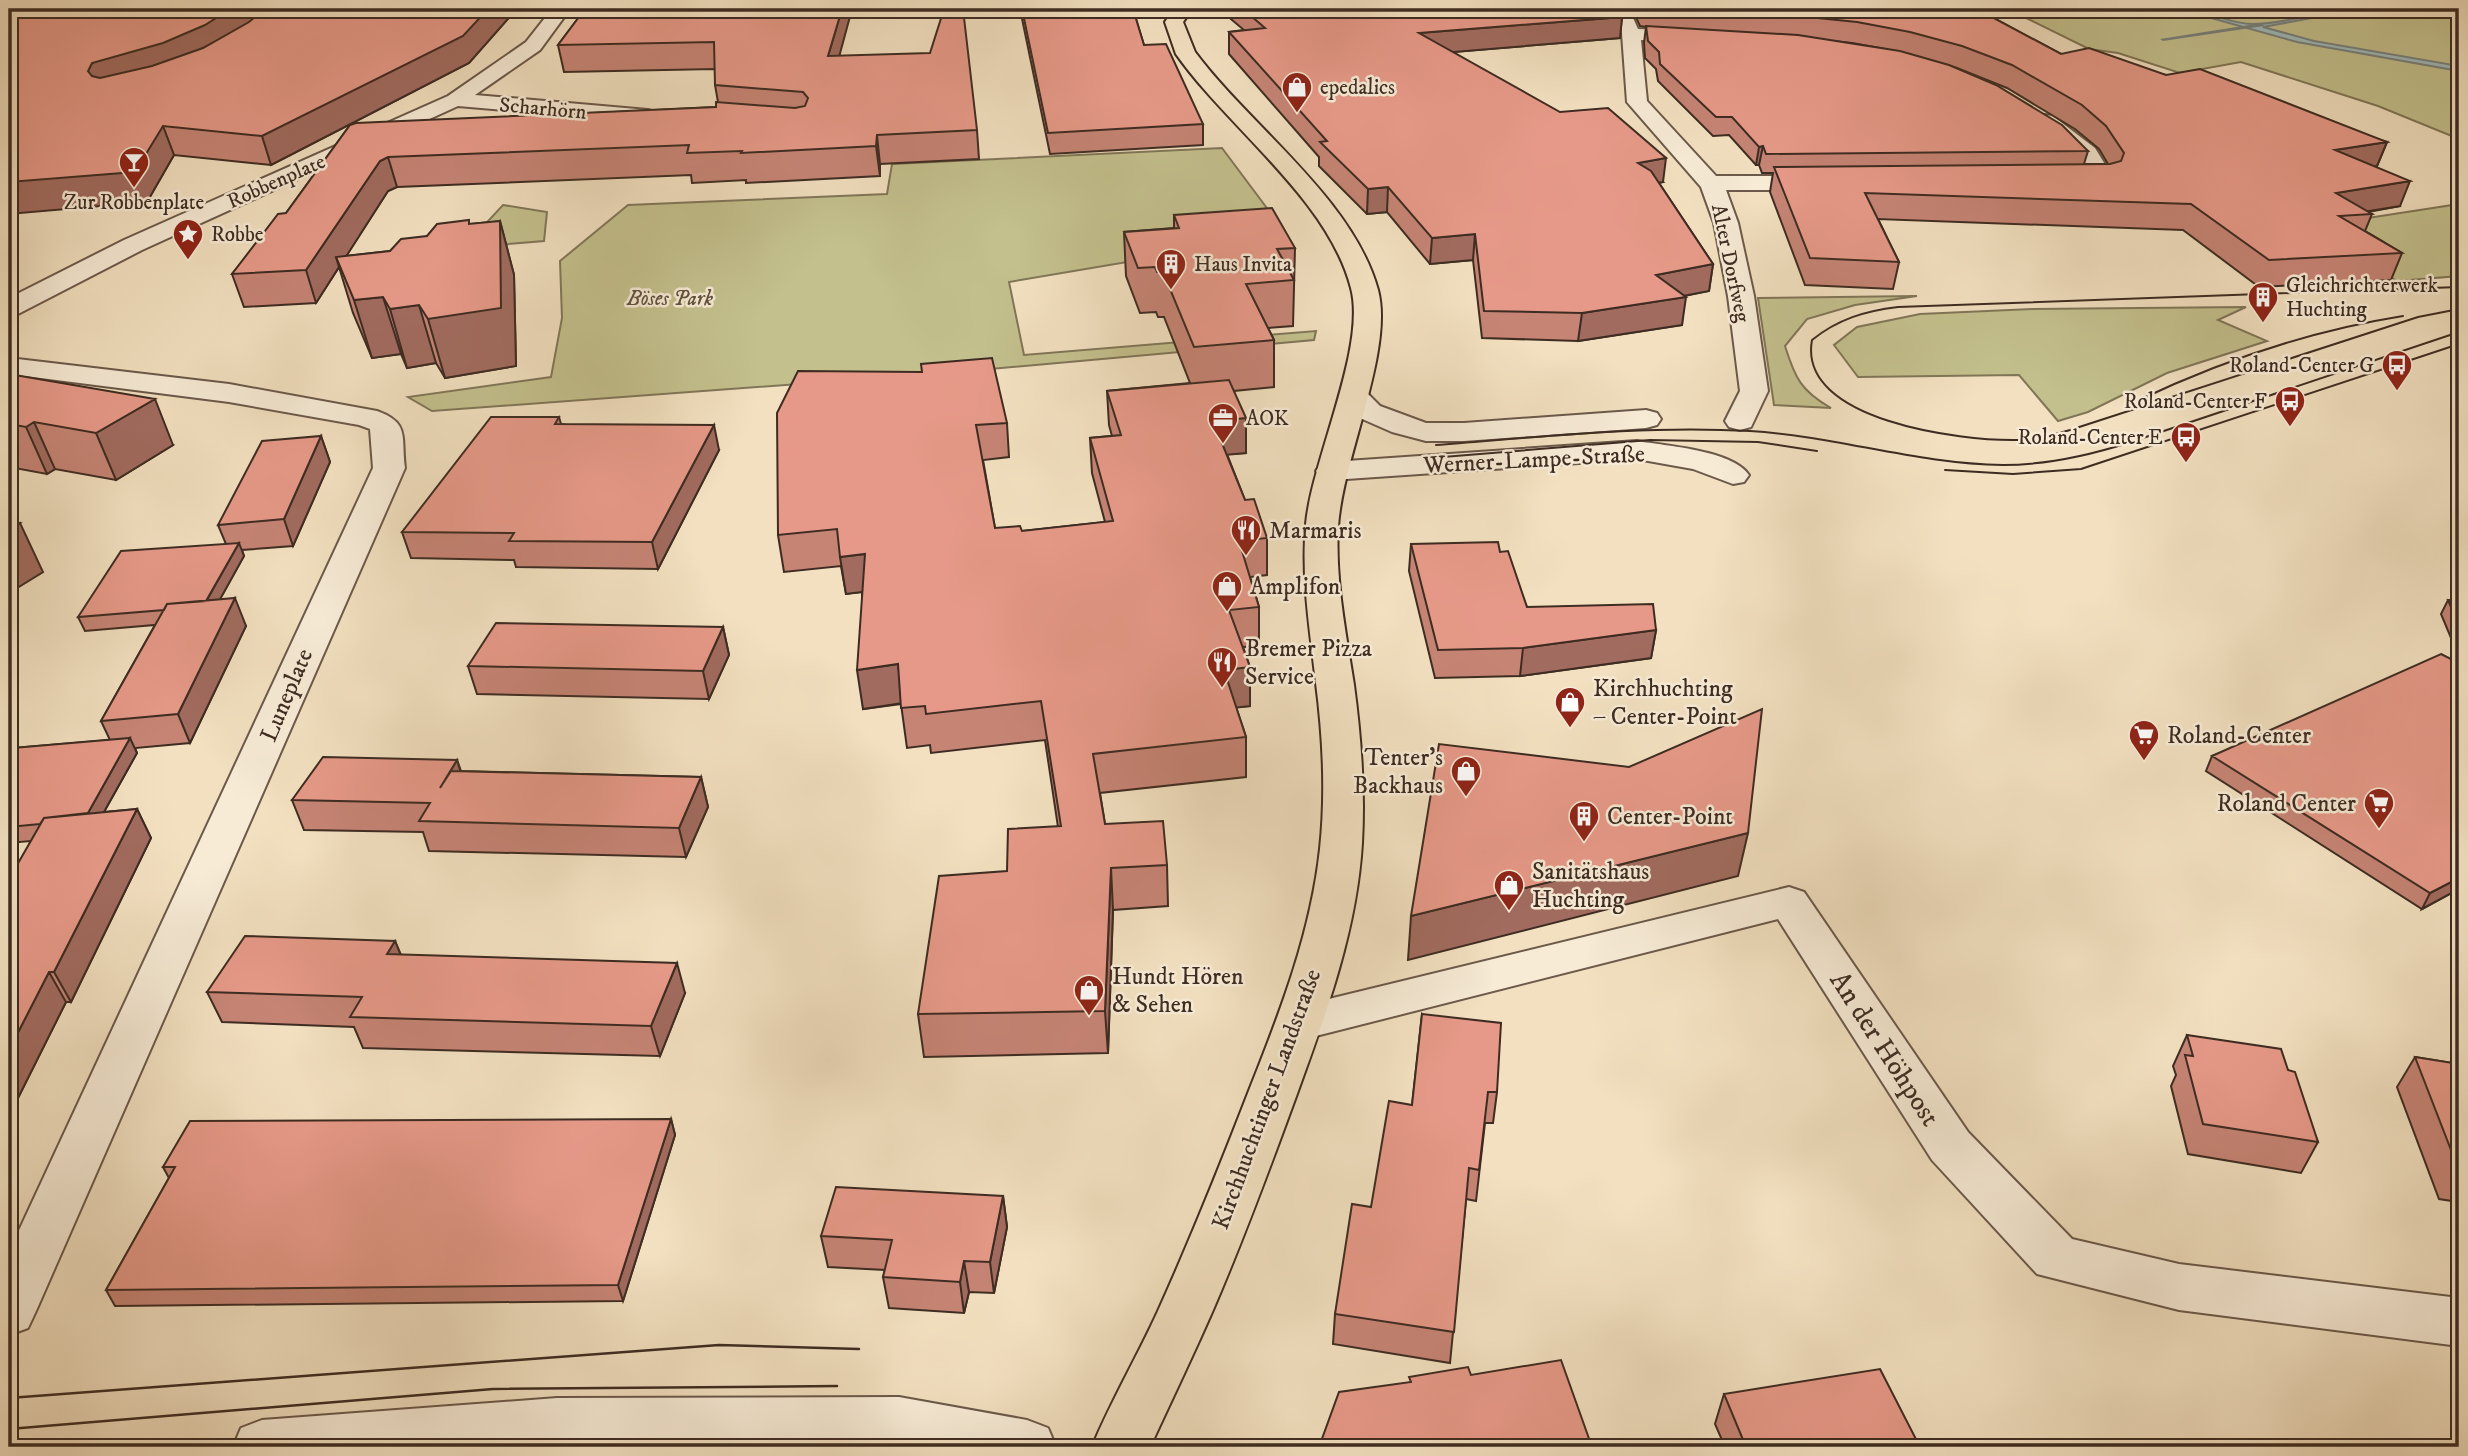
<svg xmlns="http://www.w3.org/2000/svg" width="2468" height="1456" font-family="'IM FELL DW Pica',serif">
<rect width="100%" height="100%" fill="#f2e0c0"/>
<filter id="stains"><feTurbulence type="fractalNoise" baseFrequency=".00286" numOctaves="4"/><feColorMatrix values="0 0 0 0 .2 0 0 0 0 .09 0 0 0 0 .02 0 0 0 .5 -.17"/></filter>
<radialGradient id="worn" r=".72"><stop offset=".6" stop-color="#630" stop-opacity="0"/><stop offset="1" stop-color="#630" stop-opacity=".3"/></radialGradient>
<!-- green -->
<path fill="#c3c08d" stroke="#807658" stroke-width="2" d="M2008,9H2459V139L2378,106L2241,62L2180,73L2118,53L2089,49Z
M1222,148L1287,235L1009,282L1024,355L1316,331L1314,340L934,374L432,411L408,397L551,377L562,318L560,261L628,205L887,194L892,164Z
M2459,204V276L2397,281L2335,243L2382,241L2348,221Z
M503,205L547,212L544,241L463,248Z
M1917,296L1855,305L1807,319L1785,346C1795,378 1801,391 1831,408L1774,405L1758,298Z
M2246,307L2218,320L2267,341L2167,373L2088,412L2058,421L2019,375L1858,377L1834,345L1857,327L1920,314L2032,309Z"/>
<!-- water -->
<path fill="#9fbbbc" stroke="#78827e" stroke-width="2" d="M2179,9C2205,9 2228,24 2253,24C2289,24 2324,9 2361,9L2263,27L2314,41L2459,66V71L2297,42Z"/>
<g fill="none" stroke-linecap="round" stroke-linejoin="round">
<!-- stream -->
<path fill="#78827e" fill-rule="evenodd" d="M2262,23L2264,26L2163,41L2160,39Z"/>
<!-- minor casing -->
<g stroke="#6b594a" stroke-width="4">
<path id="minor" d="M552,9H570L540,50L475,95L648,110L655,112L659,116L655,120L648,122L458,106L142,250L18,314L9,316V298L124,240L448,96L526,42Z
M1611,9H1629L1638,29L1699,31L1708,37L1699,43L1641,40L1647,101L1716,176H1824L1832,178L1836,183L1832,188L1824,190H1726L1738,223L1754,296L1768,391L1751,427L1740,430L1729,427L1725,421L1740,391L1728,296L1714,223L1701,187L1627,102L1622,34Z
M2045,115L2053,116L2095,148L2114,179L2111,184H2095L2078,157L2037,126L2034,121L2037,116Z
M9,358L229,384L377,411C410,423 401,436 405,468L36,1311L28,1328L9,1335V1252L373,468L370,429L359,425L229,402L9,374Z
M1354,387L1364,390L1380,406L1426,423H1464L1646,410L1657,413L1661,419L1657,425L1646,428L1464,441H1426L1392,432L1360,418L1339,396L1344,390Z
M1637,441C1666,446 1732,450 1749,475L1744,482L1733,484L1693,469L1637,459L1332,480L1321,478L1316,471L1321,464L1332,462Z
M1789,887L1804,892L1968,1132L2072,1239L2179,1264L2459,1298V1346L2179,1310L2037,1274L1932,1160L1778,919L1300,1040L1283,1035L1277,1023L1283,1011L1300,1006Z
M899,1397L1027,1420L1048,1428L1056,1447H233L241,1428L262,1420L557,1398Z"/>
</g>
<!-- major casing -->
<g stroke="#3e2c22" stroke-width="4">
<path id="major" d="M1174,9H1192L1183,22L1195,52C1250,126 1353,199 1378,290C1394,350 1342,460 1338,527C1335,580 1346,633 1354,685C1361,737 1365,791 1362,843C1357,929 1327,1011 1298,1091C1271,1165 1244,1238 1213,1310C1193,1356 1171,1401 1150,1447H1092C1111,1401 1137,1357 1158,1311C1191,1238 1221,1163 1250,1088C1281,1010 1311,932 1320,849C1326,794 1323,737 1316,683C1310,630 1301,577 1306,524C1312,459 1367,347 1351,288C1328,199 1228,128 1176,54L1165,22Z"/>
</g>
<!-- minor -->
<use href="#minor" fill="#f7ebd6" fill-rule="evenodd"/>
<!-- major -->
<use href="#major" fill="#f2e0c0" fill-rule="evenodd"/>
<!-- tram-far1 -->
<path stroke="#3e2c22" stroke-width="2" d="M2459,287L1898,307C1865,311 1838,319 1812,340C1797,421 1962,441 2017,440C2035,440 2053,435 2070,430L2418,317L2459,309
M2137,401C2223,360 2309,331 2403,316
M1436,445C1540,437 1645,425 1750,431C1835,436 1917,464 2003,465C2046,465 2087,456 2128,443L2459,332
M1443,457L1650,440L1758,442L1817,451
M1945,470L2013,474L2081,469L2459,344"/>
<!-- tram -->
<path stroke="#3e2c22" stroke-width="2.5" d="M9,1398L719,1345L859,1349
M9,1429L493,1389L837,1386"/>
</g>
<!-- wall -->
<path fill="#c68475" stroke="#3e2c22" stroke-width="2" fill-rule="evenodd" d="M9,9H550L547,12H514L469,63L271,165L174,155L147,202Z
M585,9L839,55L977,130L979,159L880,164V176L746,183V180L692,183L691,175L397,187L388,191L346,256L390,251L427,236L470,224L500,221L514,275L516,366L445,378L436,363L407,368L401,354L372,358L353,313L339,267L316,303L244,307L232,274L286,213L350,125L716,107L718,102L715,85V69L564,72L558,45Z
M1020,9H1133L1144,45L1203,124V145L1050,154Z
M1219,9H1619L1622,17L1620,38L1453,52L1663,182L1659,183L1713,264L1709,291L1684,296L1682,325L1578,341L1482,338L1473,260L1430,264L1387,212L1367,214L1319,166V157L1229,54V32L1244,30Z
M1632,9H1977L2061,54L2166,75L2387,142L2377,166H2374L2400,206L2368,212L2372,214L2365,231L2402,253L2391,280L2259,287L2183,230L1878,219L1899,262L1893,289L1805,285L1770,192L1773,173H1762L1759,165H1756L1729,135L1713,136L1658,81L1656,69L1645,58L1644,43L1646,27L1640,26ZM1833,41L1852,43L1885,49ZM1905,53L1957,68L2007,88L2075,129L2099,149L2108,164H2084L2088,151Z
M1174,215L1295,248L1293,326L1268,328L1274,340V387L1234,391L1246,453L1227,454L1245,500L1267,538V575L1250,577L1259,607V646L1243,647L1250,667V706L1236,707L1246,737V777L1100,793L1105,824L1167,865L1168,906L1113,910L1108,1053L924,1057L918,1014L1007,871L1058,827L1045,740L931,753L930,745L907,748L901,704L863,709L862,592L846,594L841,566L784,572L778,535L922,372L1007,423L1009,457L983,460L995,528L1022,531L1105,522L1092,473L1090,438L1112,436L1109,425L1107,391L1190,383L1164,317H1158L1156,312L1140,313L1126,276L1124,232L1174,228Z
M9,374L173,445L116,480L55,469L47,474L9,467Z
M559,417L561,424L719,450L658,569L516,567L514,560L411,558L402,532Z
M321,436L330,462L293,546L242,550L244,556L220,599L246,626L190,743L135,748L137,753L104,812L137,809L151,838L71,1002H66L9,1116L30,841L9,843V747L13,748L110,740L101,721L155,625L85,631L78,617L226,544L218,525Z
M1411,544L1500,552L1527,607L1656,630L1651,658L1520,676L1435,678L1409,571Z
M2448,600L2459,602V657L2441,614Z
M723,627L729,655L709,699L477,694L468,666Z
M2459,663V889L2422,909L2206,771L2212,756Z
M457,760L461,771L701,777L708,807L686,857L429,851L423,832L304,830L292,800Z
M395,941L401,955L685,993L660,1056L363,1048L354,1027L222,1022L207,992Z
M1422,1014L1497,1092L1493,1123H1485L1476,1201L1466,1199L1450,1363L1333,1344L1335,1314L1371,1207L1412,1105Z
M2187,1035L2288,1070L2318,1142L2301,1173L2188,1154L2171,1086L2176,1075L2173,1066Z
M2415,1057L2459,1064V1202L2439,1199L2397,1087Z
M671,1119L675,1135L623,1301L115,1306L106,1290L169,1178L163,1167Z
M1003,1196L1007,1227L994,1293L969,1292L964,1313L889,1308L883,1277L885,1270L828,1267L821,1236Z
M1724,1394L1920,1447H1725L1715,1424Z"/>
<!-- shaded-wall -->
<path fill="#a16b5f" stroke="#3e2c22" stroke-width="2" d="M230,9H269L253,24L98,99L88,71L92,63Z
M488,9H513L514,12L469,63L271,165L262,136Z
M842,9H852L832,83L828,56Z
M1622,17L1620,38L1418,55L1419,33Z
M163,126L174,155L147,202L9,214V182Z
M877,135L880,164V176L876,146Z
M2387,142L2377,166L2326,174L2335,150Z
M1763,146L1759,165H1756L1759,147Z
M388,157L397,187L388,191L340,266L336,257L339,267L316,303L306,270L380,161Z
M1666,158L1663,182L1635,187L1638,163Z
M2410,181L2400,206L2327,218L2336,193Z
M1388,187L1387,212L1367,214L1368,189Z
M500,221L514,275L516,366L445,378L428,319Z
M1475,234L1473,260L1430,264L1432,238Z
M1713,264L1709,291L1652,302L1656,275Z
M383,297L401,354L372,358L354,300Z
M1686,297L1682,325L1578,341L1582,313Z
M419,305L436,363L407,368L390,309Z
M155,399L173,445L116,480L96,433Z
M1246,418V453L1214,456L1213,421Z
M34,422L55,469L47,474L26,427Z
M714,425L719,450L658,569L652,542Z
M321,436L330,462L293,546L284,519Z
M20,523L43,572L9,593V529Z
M239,543L244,556L208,621L203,607Z
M865,554L870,591L846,594L840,557Z
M235,598L246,626L190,743L178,714Z
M723,627L729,655L709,699L703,671Z
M1656,630L1651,658L1520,676L1523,648Z
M898,664L903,703L863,709L857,670Z
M1250,667V706L1224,709V670Z
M130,738L137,753L91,835L84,820Z
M457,760L466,789L440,788Z
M701,777L708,807L686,857L679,828Z
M137,809L151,838L71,1002L54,972Z
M1748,833L1738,876L1408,960L1411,916Z
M1111,868L1113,910L1108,1053L1105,1011Z
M2459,878V889L2422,909L2430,893Z
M395,941L407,971L387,954Z
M677,963L685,993L660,1056L651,1026Z
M49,972L66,1002L9,1116V1050Z
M671,1119L675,1135L623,1301L618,1285Z
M1003,1196L1007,1227L994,1293L990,1262Z
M964,1261L969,1292L964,1313L960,1282Z"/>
<!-- building -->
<path fill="#e69988" stroke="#3e2c22" stroke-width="2" d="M9,9H230L205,25L163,43L92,63L88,71L92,76L100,78L152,66L203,48L249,22L265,9H488L463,36L262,136L163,126L135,172L9,182Z
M585,9H842L828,56L930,53L944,9H963L977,130L877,135L876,146L741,153L742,151L687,153L689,145L388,157L380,161L306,270L232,274L278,214L286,213L350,125L356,123L716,107V102L795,108L805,106L808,98L803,92L715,85L714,42L558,45Z
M1022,9H1133L1144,45L1166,44L1203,124L1048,133Z
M1243,9H1619L1622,17L1419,33L1560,112L1608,108L1666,158L1638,163L1651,171L1713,264L1656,275L1686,297L1582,313L1484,311L1475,234L1432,238L1388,187L1368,189L1320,142L1327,141L1229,32L1265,28Z
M1706,9H1977L2061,54L2089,48L2166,75L2200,69L2387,142L2335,150L2410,181L2336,193L2372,214L2339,216L2402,253L2269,260L2191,204L1865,193L1899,262L1810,258L1774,167L2110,164L2121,161L2124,153L2106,126L2082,105L2012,65L1962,46L1910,32L1857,22L1748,11Z
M1646,26L1798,35L1900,51L1949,65L1996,85L2062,125L2088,151L1766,154L1763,146L1759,147L1732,117H1716L1660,64L1659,52L1648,41Z
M1272,208L1295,248L1277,249L1294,280L1246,284L1274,340L1194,347L1163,272H1157L1155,267L1138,268L1124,232L1179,228L1174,215Z
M469,220V224L500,221L501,308L428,319L419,305L390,309L383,297L354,300L336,257L390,251L401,239L427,236L437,224Z
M992,358L1007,423L976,425L995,528L1020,526L1022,531L1113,521L1090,438L1121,435L1107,391L1229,380L1246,418L1213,421L1245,500L1254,499L1267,538L1239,541L1259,607L1229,610L1250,667L1224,670L1246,737L1093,754L1105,824L1163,821L1167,865L1111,868L1105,1011L918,1014L939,876L1007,871L1008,829L1061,826L1041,701L926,714L925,706L901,708L898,664L857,670L865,554L840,557L837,529L778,535L777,413L798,371L922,372L921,364Z
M9,374L155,399L96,433L34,422L26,427L9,424Z
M491,417H559L555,424L714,425L652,542L509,541L514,533L402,532Z
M321,436L284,519L218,525L262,441Z
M9,521L20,523L9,529Z
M1498,542L1500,552L1508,551L1527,607L1653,604L1656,630L1523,648L1438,650L1411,544Z
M239,543L206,601L167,604L164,610L78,617L121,551Z
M235,598L178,714L101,721L167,604Z
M2448,600L2459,602V626Z
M496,623L723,627L703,671L468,666Z
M2441,654L2459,663V878L2430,893L2212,756Z
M1762,709L1748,833L1411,916L1439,744L1629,767Z
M130,738L88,813L44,818L40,824L9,827V747L13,748Z
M323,757L457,760L440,788L451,771L701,777L679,828L419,821L430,803L292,800Z
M137,809L54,972H49L9,1050V879L44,818Z
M245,936L395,941L387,954L677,963L651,1026L350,1017L362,997L207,992Z
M1422,1014L1501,1023L1497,1092H1488L1479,1170L1469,1168L1454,1332L1335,1314L1352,1204L1371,1207L1389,1101L1412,1105Z
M2187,1035L2281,1049L2288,1070L2295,1072L2318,1142L2203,1124L2185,1055L2193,1056Z
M2415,1057L2459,1064V1168H2458Z
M671,1119L618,1285L106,1290L175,1167H163L190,1121Z
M836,1187L1003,1196L990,1262L964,1261L960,1282L883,1277L892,1240L821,1236Z
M1561,1360L1592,1447H1319L1339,1392L1411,1382L1409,1377L1468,1367L1471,1375Z
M1880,1369L1920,1447H1746L1724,1394Z"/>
<!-- icons -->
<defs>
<g id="shop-pin" transform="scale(1.575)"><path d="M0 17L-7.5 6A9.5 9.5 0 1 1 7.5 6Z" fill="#8f2418" stroke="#f7ebd6"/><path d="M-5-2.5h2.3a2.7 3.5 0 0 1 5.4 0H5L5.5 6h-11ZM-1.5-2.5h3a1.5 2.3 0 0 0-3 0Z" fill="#fff"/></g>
<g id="bar-pin" transform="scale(1.575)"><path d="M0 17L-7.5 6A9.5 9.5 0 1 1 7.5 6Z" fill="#8f2418" stroke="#f7ebd6"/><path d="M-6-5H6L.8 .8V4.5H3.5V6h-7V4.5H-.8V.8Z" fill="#fff"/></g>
<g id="sight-pin" transform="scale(1.575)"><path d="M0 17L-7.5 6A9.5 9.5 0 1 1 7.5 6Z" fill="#8f2418" stroke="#f7ebd6"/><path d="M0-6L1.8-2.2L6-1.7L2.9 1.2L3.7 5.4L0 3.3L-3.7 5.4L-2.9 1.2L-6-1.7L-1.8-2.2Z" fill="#fff"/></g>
<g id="building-pin" transform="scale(1.575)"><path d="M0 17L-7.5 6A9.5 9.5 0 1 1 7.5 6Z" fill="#8f2418" stroke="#f7ebd6"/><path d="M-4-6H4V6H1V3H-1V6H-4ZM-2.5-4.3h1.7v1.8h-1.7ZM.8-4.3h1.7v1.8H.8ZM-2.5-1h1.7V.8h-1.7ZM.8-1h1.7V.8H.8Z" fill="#fff"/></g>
<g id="bus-pin" transform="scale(1.575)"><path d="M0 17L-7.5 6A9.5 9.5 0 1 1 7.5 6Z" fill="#8f2418" stroke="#f7ebd6"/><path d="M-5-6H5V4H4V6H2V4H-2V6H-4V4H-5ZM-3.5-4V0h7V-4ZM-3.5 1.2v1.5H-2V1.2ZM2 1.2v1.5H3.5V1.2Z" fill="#fff"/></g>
<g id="office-pin" transform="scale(1.575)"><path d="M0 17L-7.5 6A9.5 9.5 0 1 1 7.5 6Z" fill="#8f2418" stroke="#f7ebd6"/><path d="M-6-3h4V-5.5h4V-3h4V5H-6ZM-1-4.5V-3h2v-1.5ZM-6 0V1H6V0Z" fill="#fff"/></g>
<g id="restaurant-pin" transform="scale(1.575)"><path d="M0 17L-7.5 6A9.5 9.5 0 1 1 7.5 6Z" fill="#8f2418" stroke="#f7ebd6"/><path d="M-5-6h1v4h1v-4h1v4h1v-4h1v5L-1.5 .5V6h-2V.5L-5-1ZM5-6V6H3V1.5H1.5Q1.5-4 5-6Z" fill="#fff"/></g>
<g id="supermarket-pin" transform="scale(1.575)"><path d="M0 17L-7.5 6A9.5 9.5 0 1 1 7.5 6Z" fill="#8f2418" stroke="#f7ebd6"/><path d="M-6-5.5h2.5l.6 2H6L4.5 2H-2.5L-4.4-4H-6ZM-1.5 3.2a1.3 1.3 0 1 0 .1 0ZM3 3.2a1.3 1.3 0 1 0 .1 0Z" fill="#fff"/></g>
</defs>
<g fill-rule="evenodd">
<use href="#shop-pin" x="1297" y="87"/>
<use href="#bar-pin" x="134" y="162"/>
<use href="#sight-pin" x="188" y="234"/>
<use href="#building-pin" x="1171" y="264"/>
<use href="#building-pin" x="2263" y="297"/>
<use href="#bus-pin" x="2397" y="365"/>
<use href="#bus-pin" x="2290" y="401"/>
<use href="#office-pin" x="1223" y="418"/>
<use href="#bus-pin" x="2186" y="437"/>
<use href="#restaurant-pin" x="1246" y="530"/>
<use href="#shop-pin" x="1227" y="586"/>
<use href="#restaurant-pin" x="1222" y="662"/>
<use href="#shop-pin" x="1570" y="702"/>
<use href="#supermarket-pin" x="2144" y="735"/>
<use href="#shop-pin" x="1466" y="771"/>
<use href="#supermarket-pin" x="2379" y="803"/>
<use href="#building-pin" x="1584" y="816"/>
<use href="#shop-pin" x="1509" y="885"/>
<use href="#shop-pin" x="1089" y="990"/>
</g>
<g text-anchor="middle" stroke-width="5" stroke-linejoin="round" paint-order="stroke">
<!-- far-poi labels -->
<g font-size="21" fill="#3e2c22" stroke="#f7ebd6" text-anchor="start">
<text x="1320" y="94">epedalics</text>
<text x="134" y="209" text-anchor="middle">Zur Robbenplate</text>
<text x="211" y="241">Robbe</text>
<text x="1194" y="271">Haus Invita</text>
<text x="2286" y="292">Gleichrichterwerk<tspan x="2286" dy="24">Huchting</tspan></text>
<text x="2374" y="372" text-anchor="end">Roland-Center G</text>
<text x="2267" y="408" text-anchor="end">Roland-Center F</text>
<text x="1246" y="425">AOK</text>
<text x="2163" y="444" text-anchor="end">Roland-Center E</text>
</g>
<!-- far-street labels -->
<g font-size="21" fill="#3e2c22" stroke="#f7ebd6">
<text transform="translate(543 108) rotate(5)" y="7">Scharhörn</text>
<text transform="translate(276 181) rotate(-24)" y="7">Robbenplate</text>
<text transform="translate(1731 263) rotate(78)" y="7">Alter Dorfweg</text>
</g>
<!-- far-park labels -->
<g font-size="21" font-style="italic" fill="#5f513d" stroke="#f7ebd6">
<text x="670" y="305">Böses Park</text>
</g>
<!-- street labels -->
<g font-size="24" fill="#3e2c22" stroke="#f7ebd6">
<text transform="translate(1534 459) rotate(-3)" y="8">Werner-Lampe-Straße</text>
<text transform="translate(286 695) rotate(-67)" y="8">Luneplate</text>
<text transform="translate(1266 1099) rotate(-70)" y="8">Kirchhuchtinger Landstraße</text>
</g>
<!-- poi labels -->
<g font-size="24" fill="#3e2c22" stroke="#f7ebd6" text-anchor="start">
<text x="1269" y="538">Marmaris</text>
<text x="1250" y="594">Amplifon</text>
<text x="1245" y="656">Bremer Pizza<tspan x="1245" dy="28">Service</tspan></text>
<text x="1593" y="696">Kirchhuchting<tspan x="1593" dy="28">– Center-Point</tspan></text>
<text x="2167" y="743">Roland-Center</text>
<text x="1443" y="765" text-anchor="end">Tenter's<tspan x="1443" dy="28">Backhaus</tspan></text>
<text x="2356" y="811" text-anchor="end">Roland Center</text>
<text x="1607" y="824">Center-Point</text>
<text x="1532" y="879">Sanitätshaus<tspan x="1532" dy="28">Huchting</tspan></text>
<text x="1112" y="984">Hundt Hören<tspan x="1112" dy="28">&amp; Sehen</tspan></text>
</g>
<!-- near-street labels -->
<g font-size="28" fill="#3e2c22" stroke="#f7ebd6">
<text transform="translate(1886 1048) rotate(57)" y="10">An der Höhpost</text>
</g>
</g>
<!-- margin -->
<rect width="2468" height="1456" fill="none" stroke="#f2e0c0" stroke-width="35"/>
<rect x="10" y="10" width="2447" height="1435" fill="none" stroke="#3e2c22" stroke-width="3.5"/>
<rect x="18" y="18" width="2433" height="1421" fill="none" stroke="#3e2c22" stroke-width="2"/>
<rect width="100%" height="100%" filter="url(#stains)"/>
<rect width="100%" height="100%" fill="url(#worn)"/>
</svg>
